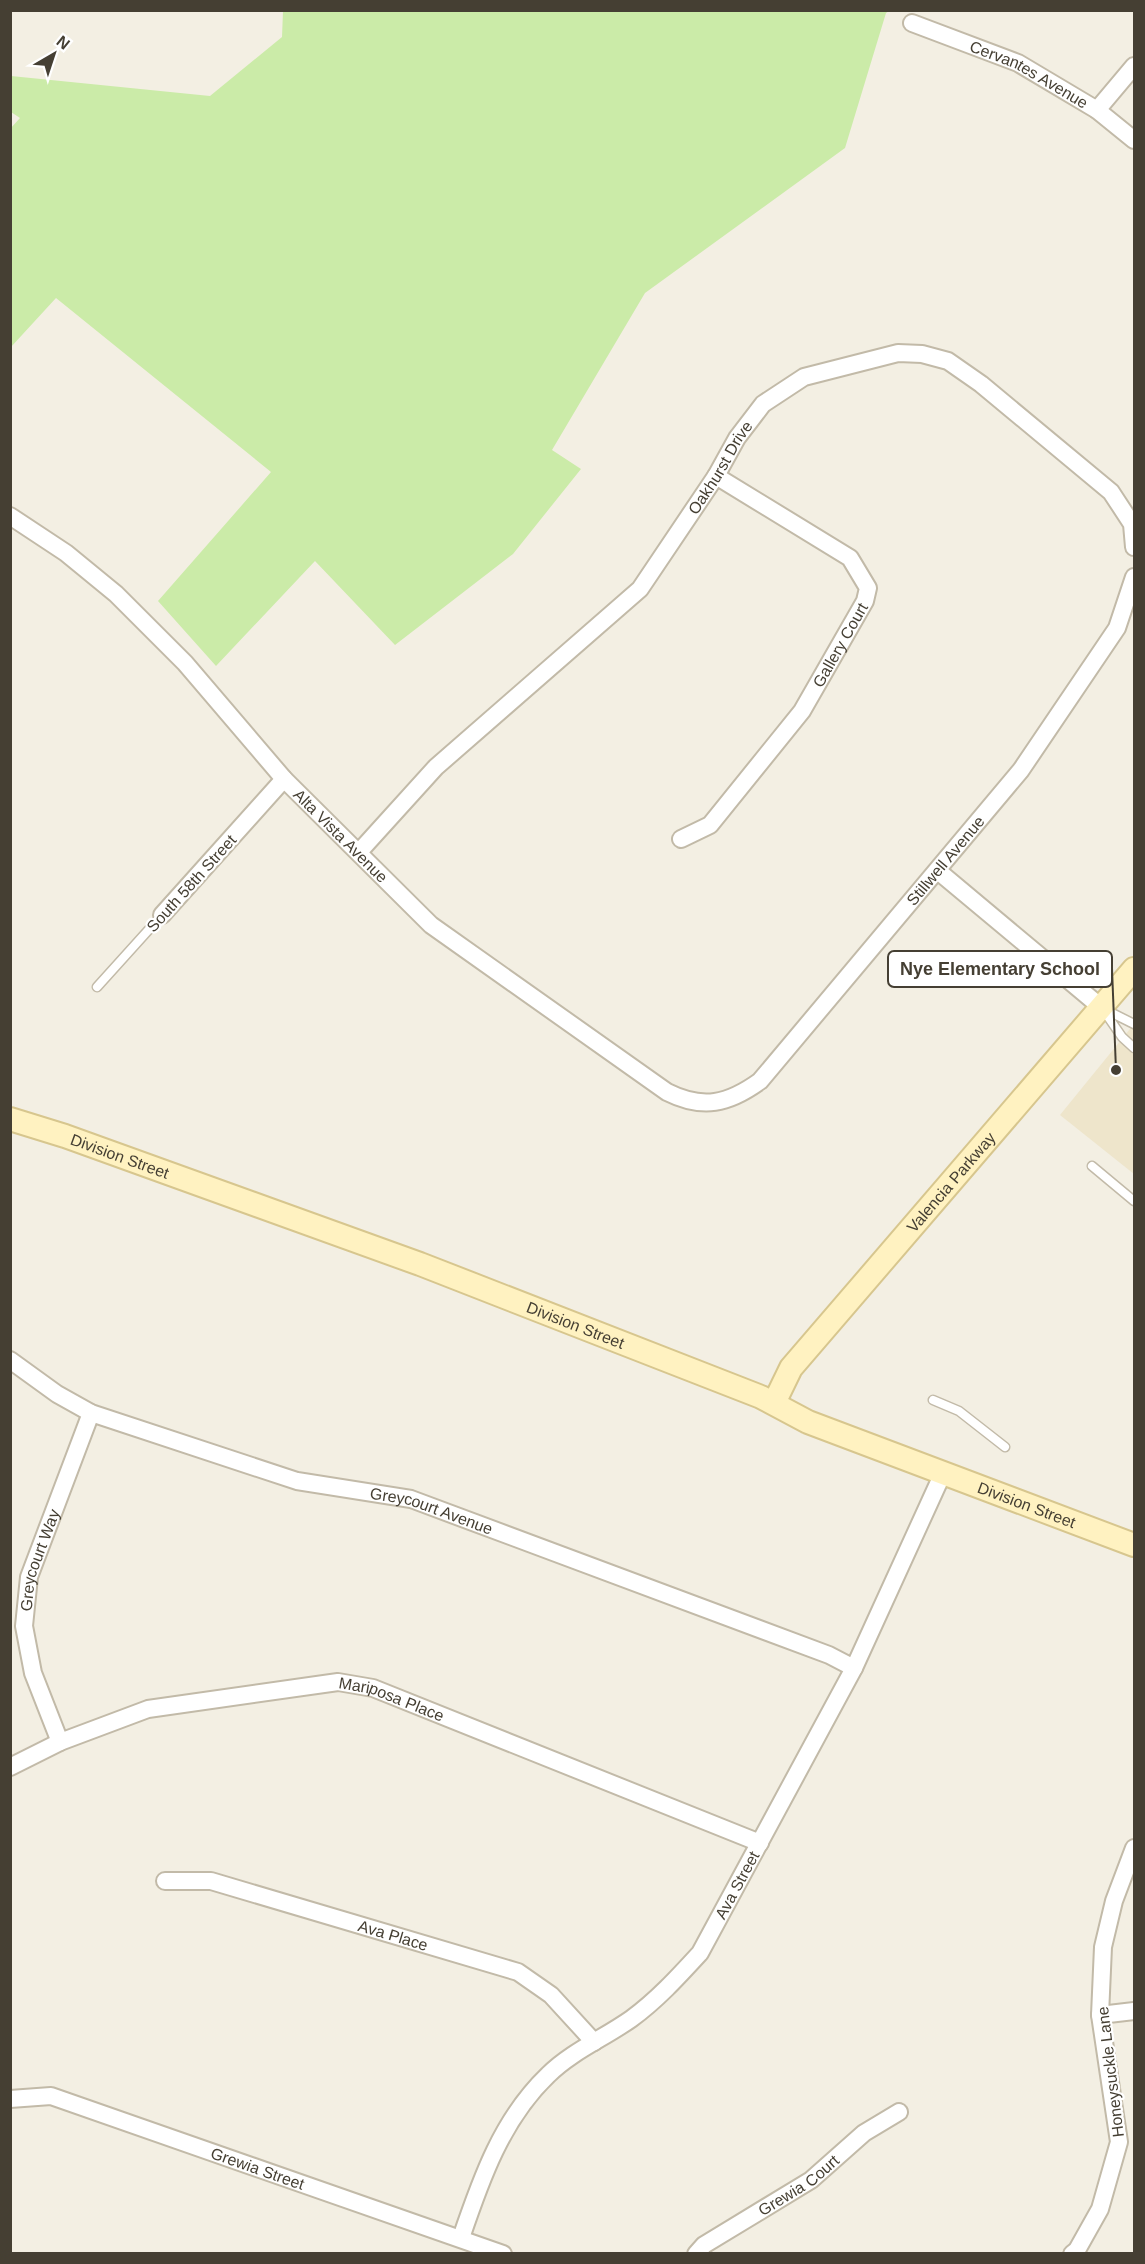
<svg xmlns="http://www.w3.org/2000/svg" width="1145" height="2264" font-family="Helvetica,sans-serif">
<rect width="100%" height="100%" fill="#f3efe3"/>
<!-- education -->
<path fill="#eee5cb" d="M1134,1024V1174L1060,1115Z"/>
<!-- green -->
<path fill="#cbeba8" d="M283,11H889L886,13L845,148L645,293L552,450L581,469L513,554L395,645L315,561L216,666L158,601L271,472L56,298L11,347L10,129L20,118L11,112V76L210,96L282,37Z"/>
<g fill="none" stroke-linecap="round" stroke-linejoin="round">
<!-- service casing -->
<g stroke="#c2baa8" stroke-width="11">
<path id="service" d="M97,987L162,915
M1102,1008L1122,1037L1134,1048
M1102,1008L1134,1024
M1092,1166L1134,1201
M933,1400L959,1411L1005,1447"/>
</g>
<!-- minor casing -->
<g stroke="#c2baa8" stroke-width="20">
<g id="minor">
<path id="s1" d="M912,23L1018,63L1097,110L1134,140"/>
<path d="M1097,110L1134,66"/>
<path id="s2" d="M10,516L66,553L116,594L185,663L284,779L431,925L667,1092C703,1110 728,1104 760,1081L1021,770L1117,628L1134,577"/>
<path id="s3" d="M681,839L710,825L802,711L865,601L868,588L850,558L716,476"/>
<path id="s4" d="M359,852L436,767L640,589L716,476L737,438L763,404L804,377L898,353L922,354L948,361L981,384L1111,492L1132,524L1134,547"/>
<path d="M938,871L1102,1008"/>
<path d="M162,915L284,779"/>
<path id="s5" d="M10,1360L57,1394L91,1413L297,1481L411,1499L829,1655L854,1668"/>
<path id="s6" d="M60,1742L33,1673L24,1626L29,1577L91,1413"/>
<path id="s7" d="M10,1767L60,1742L148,1709L338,1682L373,1688L760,1843"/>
<path id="s8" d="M165,1881H211L518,1972L551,1995L594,2042"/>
<path d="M1100,2015L1134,2011"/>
<path id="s9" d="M10,2099L51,2096L503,2254"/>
<path id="s10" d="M461,2238C481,2179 502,2119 548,2075C571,2052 604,2038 631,2019C657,2000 678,1977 700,1953L854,1668L943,1473"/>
<path id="s11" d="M696,2254L704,2245L811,2180L864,2133L899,2112"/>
<path d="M1072,2254L1077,2250L1100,2209L1119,2142L1100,2015L1103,1947L1114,1901L1134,1848"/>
</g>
</g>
<!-- secondary casing -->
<g stroke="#d7c68e" stroke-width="26">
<g id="secondary">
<path id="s12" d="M10,1119L65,1136L420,1264L761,1397L808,1422L1134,1545"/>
<path id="s13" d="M774,1403L791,1368L1134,969"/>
</g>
</g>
<!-- service -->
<use href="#service" stroke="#fff" stroke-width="8"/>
<!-- minor -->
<use href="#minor" stroke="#fff" stroke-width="16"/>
<!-- secondary -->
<use href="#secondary" stroke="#fff2c1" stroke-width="22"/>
</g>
<g text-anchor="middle" stroke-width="4.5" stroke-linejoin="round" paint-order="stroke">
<!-- street labels -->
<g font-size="16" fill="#453f33" stroke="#fff">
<text dy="6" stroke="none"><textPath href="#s1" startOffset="128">Cervantes Avenue</textPath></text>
<text dy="6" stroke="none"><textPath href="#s4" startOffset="531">Oakhurst Drive</textPath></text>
<text dy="6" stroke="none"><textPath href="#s3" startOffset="255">Gallery Court</textPath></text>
<text dy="6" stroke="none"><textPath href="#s2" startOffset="462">Alta Vista Avenue</textPath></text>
<text dy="6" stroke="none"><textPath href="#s2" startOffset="1266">Stillwell Avenue</textPath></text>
<text transform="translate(191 883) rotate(-48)" y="6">South 58th Street</text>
<text dy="6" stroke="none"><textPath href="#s12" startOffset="116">Division Street</textPath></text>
<text dy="6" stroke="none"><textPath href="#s13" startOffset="284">Valencia Parkway</textPath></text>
<text dy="6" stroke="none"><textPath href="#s12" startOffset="602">Division Street</textPath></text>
<text dy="6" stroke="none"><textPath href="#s12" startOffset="1088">Division Street</textPath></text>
<text dy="6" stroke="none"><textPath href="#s5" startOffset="452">Greycourt Avenue</textPath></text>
<text dy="6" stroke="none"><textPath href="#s6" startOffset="190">Greycourt Way</textPath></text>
<text dy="6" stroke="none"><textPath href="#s7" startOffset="398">Mariposa Place</textPath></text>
<text dy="6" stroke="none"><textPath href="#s10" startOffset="460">Ava Street</textPath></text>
<text dy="6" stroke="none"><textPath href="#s8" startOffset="236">Ava Place</textPath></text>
<text transform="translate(1110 2072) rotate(-97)" y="6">Honeysuckle Lane</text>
<text dy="6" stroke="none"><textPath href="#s9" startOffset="260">Grewia Street</textPath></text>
<text dy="6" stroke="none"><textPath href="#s11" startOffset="124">Grewia Court</textPath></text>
</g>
</g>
<!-- callouts -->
<path fill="none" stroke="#453f33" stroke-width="2" d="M1116 1070L1112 969"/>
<circle fill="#453f33" stroke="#fff" stroke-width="2" cx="1116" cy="1070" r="6"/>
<rect fill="#fff" stroke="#453f33" stroke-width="2" x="888" y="951" width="224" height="36" rx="6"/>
<g font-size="18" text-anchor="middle" font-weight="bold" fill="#453f33">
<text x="1000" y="975">Nye Elementary School</text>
</g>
<!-- border -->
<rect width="1145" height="2264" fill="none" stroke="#453f33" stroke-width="24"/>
<!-- north arrow -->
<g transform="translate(54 54) rotate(39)" stroke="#ffffff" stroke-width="4.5" paint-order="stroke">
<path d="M0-4.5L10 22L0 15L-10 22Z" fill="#453f33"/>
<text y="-9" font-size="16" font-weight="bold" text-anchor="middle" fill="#453f33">N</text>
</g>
</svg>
